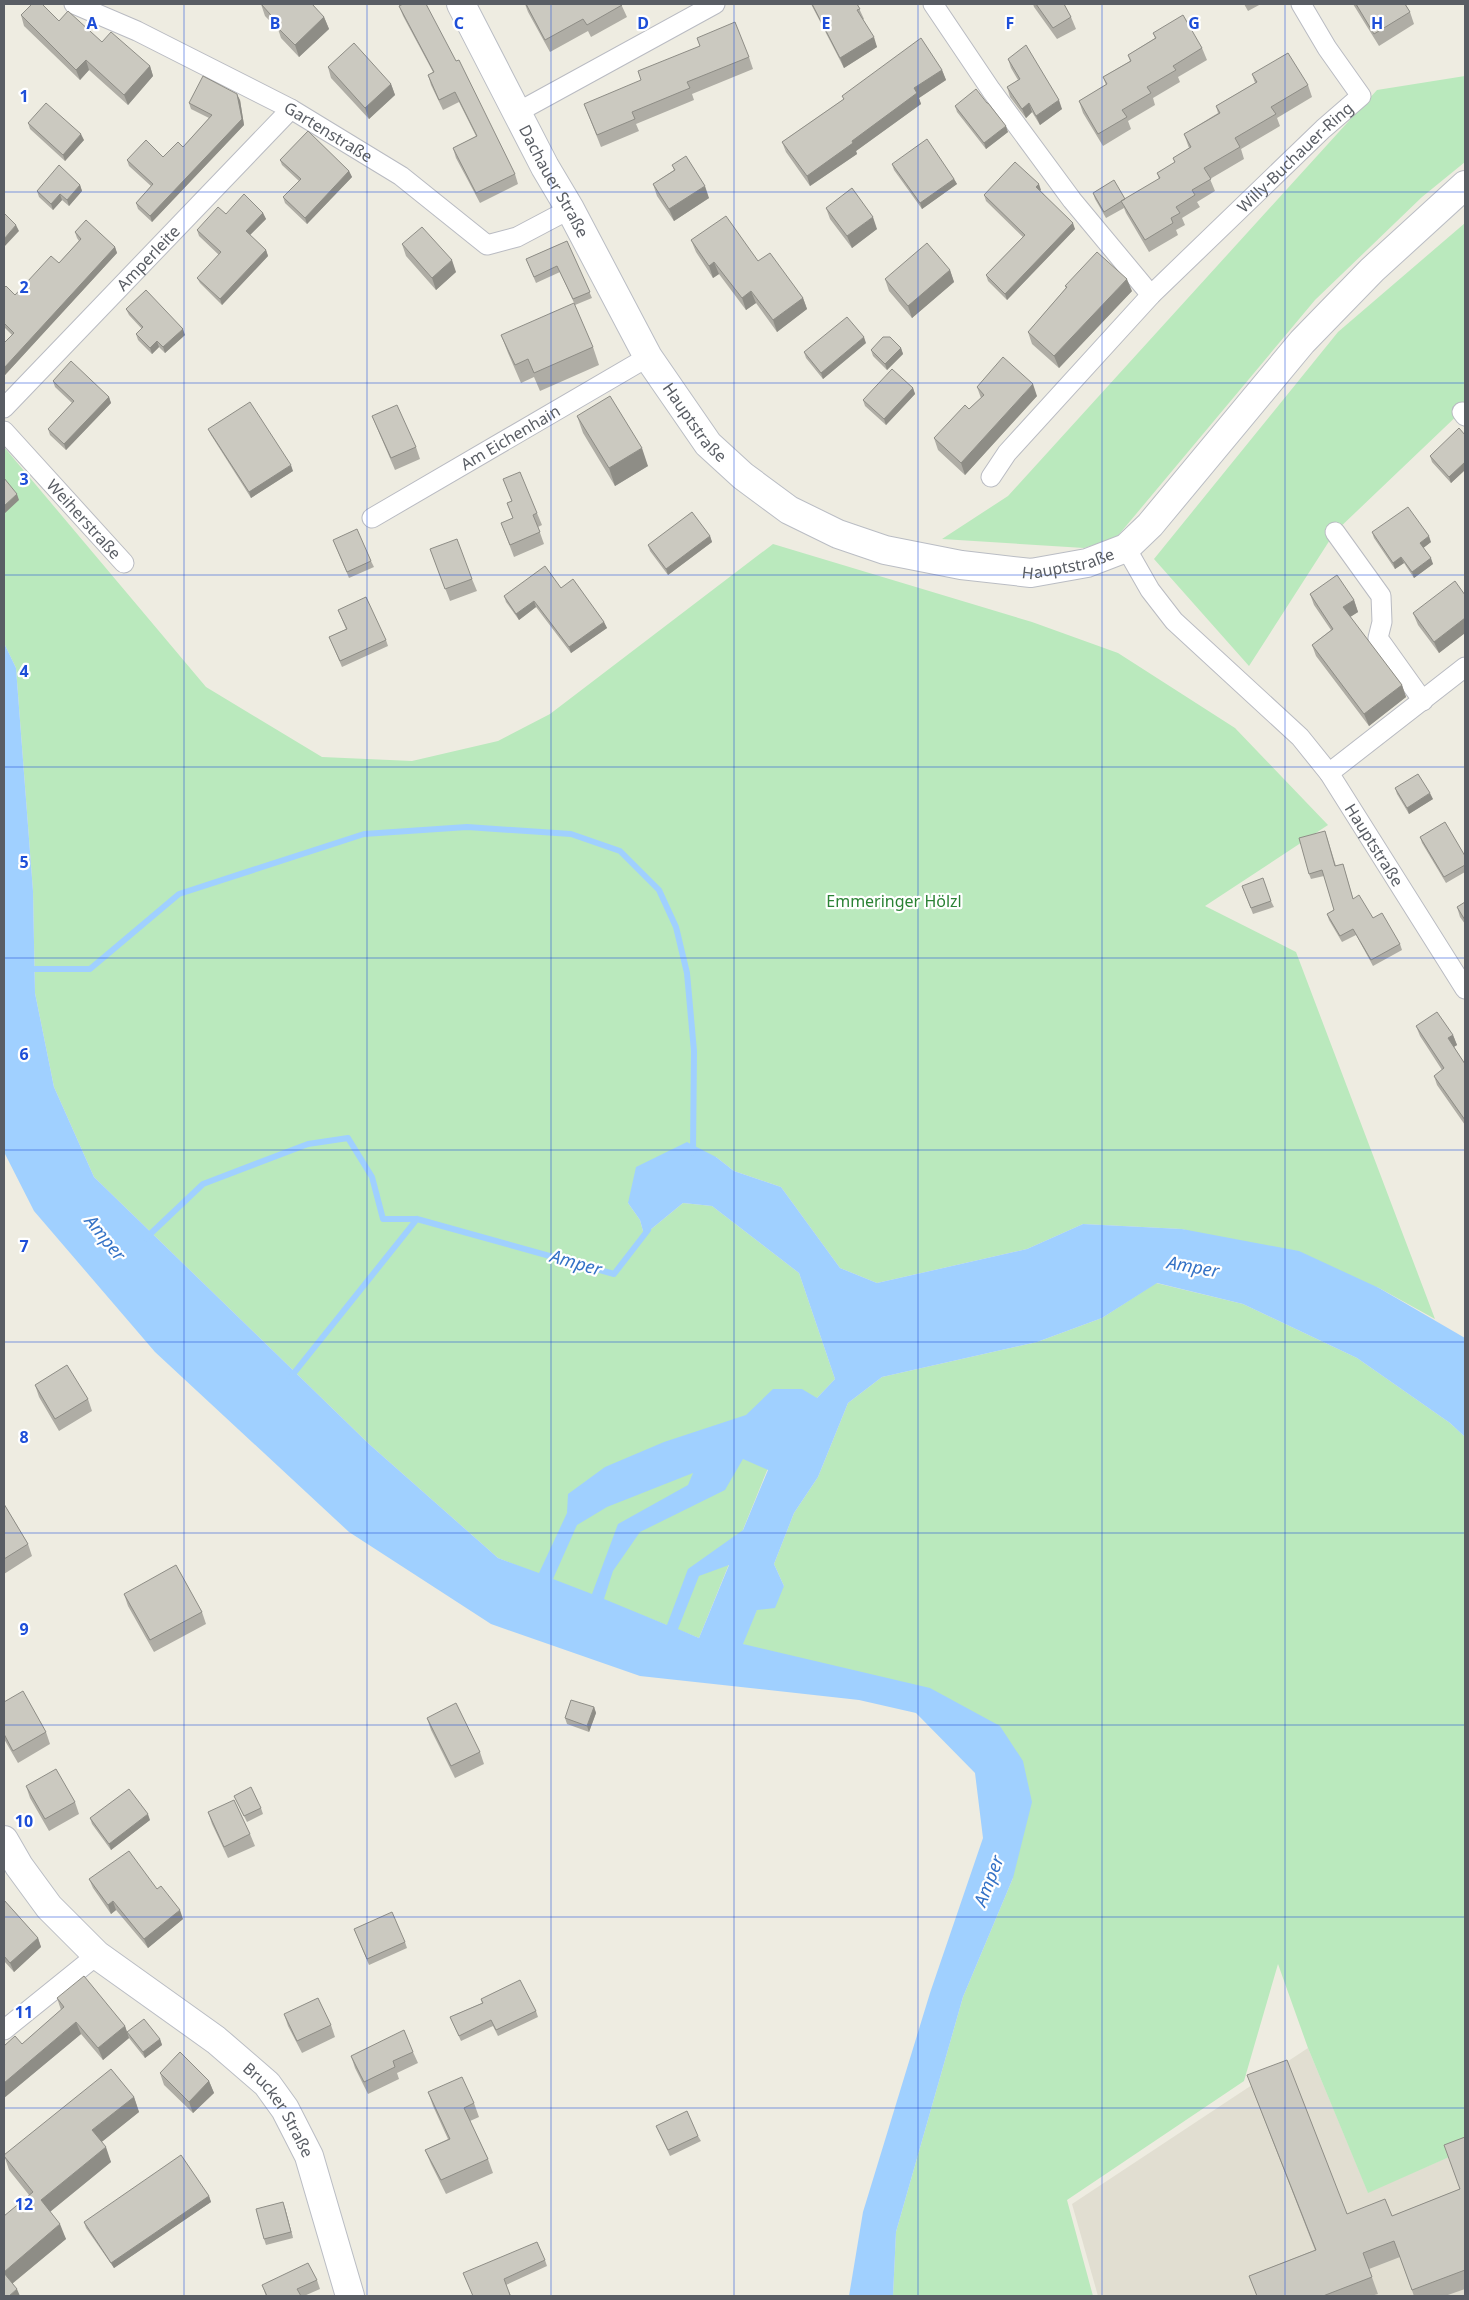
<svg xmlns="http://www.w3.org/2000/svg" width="1469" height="2300" font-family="'Noto Sans',sans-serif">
<rect width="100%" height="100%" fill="#eeece1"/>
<!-- education -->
<path fill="#e1ded1" d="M1308,2048L1368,2192L1465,2150V2296H1098L1072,2204Z"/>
<!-- green -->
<path fill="#bae9bd" d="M1465,76V162L1422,197L1315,300L1116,538L1084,548L942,539L1008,496L1377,90Z
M1465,223V408L1335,532L1249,666L1154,559L1338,332Z
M4,447L206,687L322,757L412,761L498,741L550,714L773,544L1032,622L1118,653L1235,728L1328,825L1205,906L1296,952L1435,1319L1379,1288L1182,1229L1083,1224L1027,1249L877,1283L840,1268L781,1187L734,1171L716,1157L628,1203L640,1220L644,1235L683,1203L712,1206L799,1273L835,1379L781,1436L699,1638L498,1558L369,1444L94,1177L54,1087L35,993L33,891L16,668L4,643Z
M1156,1283L1243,1304L1357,1358L1450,1423L1465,1437V2150L1368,2193L1308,2048L1278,1964L1244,2081L1067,2200L1093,2296H893L896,2232L963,1997L1013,1878L1000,1726L742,1644L757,1609L784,1586L774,1564L794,1513L818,1477L848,1403L882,1377L1037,1342L1102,1318Z"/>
<!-- water -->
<path fill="#a0d0ff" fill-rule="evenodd" d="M4,643L16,668L33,891L35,993L54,1087L94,1177L369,1444L498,1558L539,1573L567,1513L568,1494L605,1467L664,1442L746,1415L773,1389H802L817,1398L835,1379L799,1273L712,1206L683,1203L644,1235L640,1220L628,1203L636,1167L687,1142L716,1157L734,1171L781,1187L840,1268L877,1283L1027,1249L1083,1224L1182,1229L1299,1251L1379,1288L1465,1338V1437L1450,1423L1357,1358L1243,1304L1157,1283L1102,1318L1037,1342L882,1377L848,1403L818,1477L794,1513L774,1564L784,1586L775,1608L757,1610L743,1644L930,1688L1000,1726L1023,1761L1032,1802L1013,1878L963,1997L896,2232L893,2296H849L863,2212L930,1993L983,1838L975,1773L916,1713L859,1700L640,1676L491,1624L349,1532L155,1352L34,1211L4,1152ZM743,1459L768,1470L743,1530L688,1569L667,1625L604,1599L613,1571L640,1532L725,1490ZM693,1473L688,1485L618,1524L592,1594L553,1579L577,1525L607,1507ZM729,1565L699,1638L678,1629L699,1576Z"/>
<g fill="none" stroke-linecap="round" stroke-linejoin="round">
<!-- stream -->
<path stroke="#a0d0ff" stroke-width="6" d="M35,969H90L179,894L364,834L467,827L571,834L620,851L659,890L676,927L687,973L694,1051L693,1153
M146,1238L203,1184L308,1144L348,1138L372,1177L383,1219H417L614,1274L648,1230
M290,1378L417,1219"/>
<!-- street casing -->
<g stroke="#b9bbc2" stroke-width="21">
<g id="street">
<path id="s1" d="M74,4L137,31L291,109L401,176L487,245L517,237L570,209"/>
<path d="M933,4L991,90L1072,200L1151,295"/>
<path d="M518,112L715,4"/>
<path id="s2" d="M4,408L291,109"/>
<path d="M1462,412L1465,416"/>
<path id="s3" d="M4,431L124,563"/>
<path id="s4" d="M991,477L1007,453L1151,295L1323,129L1361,96L1327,48L1301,4"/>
<path id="s5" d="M372,518L648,357"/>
<path d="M1335,532L1381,596L1382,622L1378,638L1423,701"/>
<path id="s6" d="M1126,548L1150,590L1174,621L1300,737L1329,773L1465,989"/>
<path d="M1329,773L1465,667"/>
<path d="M4,2030L97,1955"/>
</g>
</g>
<!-- secondary casing -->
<g stroke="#babdc4" stroke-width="30">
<g id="secondary">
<path id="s7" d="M461,4L545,167L570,209L648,357L708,444L743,476L789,510L838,534L885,550L961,565L1031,573L1087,563L1126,548L1150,525L1302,342L1372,270L1465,185"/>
<path id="s8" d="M4,1840L19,1866L49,1907L97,1955L216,2040L267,2084L285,2109L309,2156L350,2296"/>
</g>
</g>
<!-- street -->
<use href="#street" stroke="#fff" stroke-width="19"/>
<!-- secondary -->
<use href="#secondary" stroke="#fff" stroke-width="28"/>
</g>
<!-- wall -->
<path fill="#afada5" d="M261,4L324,17L329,29L299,57L281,38L278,29L265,16Z
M525,4H621L627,17L591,37L588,31L550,52L528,12Z
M811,4H857L864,19H863L877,47L844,68Z
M1033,4H1064L1071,17L1076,29L1057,39L1034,7Z
M1244,4H1261L1248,11Z
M1353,4H1405L1410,12L1414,24L1379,46Z
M399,6L515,174L518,184L480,203L456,158L453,148L476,136L459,102L443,110L431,85L428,75L433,72L403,16Z
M21,15L59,21L150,66L153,76L128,105L89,70L80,80L24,26Z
M1153,33L1202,48L1207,60L1178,77L1180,82L1153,98L1155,105L1128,121L1131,129L1103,146L1083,113L1079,101L1106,85L1103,77L1130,61L1128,55L1155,38Z
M749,57L753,69L692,94L694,100L636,124L639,131L601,147L584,104Z
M1008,59L1062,109L1040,125L1032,112L1026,118L1010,97L1007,87L1018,80L1011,68Z
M328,67L391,84L395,95L369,119L331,78Z
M942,70L946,80L919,98L921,104L856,151L857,154L810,186L786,152L782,142L844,99L842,96Z
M1252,74L1308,85L1312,97L1277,118L1280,126L1241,149L1244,159L1210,179L1215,191L1197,202L1200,207L1182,218L1185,225L1176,230L1178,235L1149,252L1126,213L1124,208L1106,218L1095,199L1093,193L1125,199L1159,179L1157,173L1175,163L1173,158L1189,148L1184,134L1218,113L1216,106L1255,83Z
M240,100L244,125L152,222L138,209L136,203L151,186L129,166L127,160L163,157L183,147L209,118L191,109L189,103Z
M955,106L1008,132L986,149L957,112Z
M28,123L84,140L65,161L30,129Z
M280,160L349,171L352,177L307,224L285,203L283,197L299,181L282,165Z
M892,164L954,179L957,184L922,209L894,170Z
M672,165L709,198L674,221L657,196L653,184L674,170Z
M80,185L82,191L69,206L62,200L53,210L39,197L37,191Z
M1040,190L1075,229L1007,300L988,281L986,275L1023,237L986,201L984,195L1041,190Z
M826,208L877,229L852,248L830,219Z
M263,213L266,219L250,235L266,250L268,256L222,305L200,283L197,278L219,255L199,236L197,230L226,214Z
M75,232L115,247L117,253L5,375L4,374V343L12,335L4,327V288L15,295L59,263L79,241L77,238Z
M691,240L758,261L803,298L807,309L777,332L756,303L746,310L719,274L713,278L696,252Z
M567,241L592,298L575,305L560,272L536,283L526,259Z
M402,244L456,272L436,290L406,256Z
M950,270L954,282L912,318L889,291L885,279Z
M1065,286L1132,291L1059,368L1032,344L1028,332L1066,288Z
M126,309L185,335L165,353L159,347L152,354L138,340L136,334L142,329L129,315Z
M501,335L593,347L599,365L540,391L534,377L521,383L508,353Z
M866,343L823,379L806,358L804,352Z
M901,348L903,354L887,370L873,356L871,350Z
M53,381L109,397L111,403L66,450L50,435L48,429L72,403L55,387Z
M977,387L1037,396L965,475L938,450L934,438L969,409L981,398Z
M913,388L915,394L886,425L865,406L863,400Z
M372,416L416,447L420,459L395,470L377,428Z
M577,416L648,466L615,486L583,433Z
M208,429L293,471L251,498L211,435Z
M1465,435V470L1451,483L1432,462L1430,456Z
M503,479L537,513L542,525L538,527L544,544L514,557L501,523L513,518L507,503L512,501Z
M1372,532L1431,542L1423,548L1433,564L1414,578L1404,563L1395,569L1374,538Z
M710,536L712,542L668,575L650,551L648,545Z
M333,540L371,561L374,567L349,578Z
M430,549L472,579L477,591L450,601Z
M561,588L604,622L607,628L571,653L536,607L519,620L506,602L504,596Z
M1310,594L1354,600L1358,612L1350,617L1402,685L1406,697L1369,726L1316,656L1312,645L1331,630L1314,605Z
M1465,595V633L1439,653L1418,625L1413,613Z
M338,610L386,640L388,646L342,667L329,637L346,629Z
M1395,788L1433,799L1409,814L1397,794Z
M1327,837L1336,866L1343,864L1353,898L1400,944L1402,950L1373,966L1356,935L1342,942L1329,920L1327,914L1334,910L1324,876L1311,879L1309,874Z
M1420,837L1465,856V872L1446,883L1422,843Z
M1242,886L1271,901L1274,907L1253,914Z
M1465,902V924L1460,917L1457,907Z
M1416,1026L1453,1035L1457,1045L1454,1047L1465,1064V1125L1437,1085L1434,1076L1442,1070L1420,1036Z
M35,1385L88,1399L92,1411L59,1431L39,1397Z
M4,1504L28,1544L32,1556L4,1574Z
M124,1594L202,1612L206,1624L154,1652L128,1606Z
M4,1702L46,1732L50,1744L18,1763L4,1739Z
M594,1707L596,1713L589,1732L567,1724L565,1718Z
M427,1718L480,1752L484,1764L455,1778L431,1730Z
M26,1786L75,1802L79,1814L49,1831L30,1798Z
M234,1796L261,1808L263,1814L247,1822Z
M208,1812L250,1834L255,1846L228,1858L212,1824Z
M90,1818L150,1820L111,1850L92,1824Z
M89,1879L157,1889L183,1919L148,1948L116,1910L111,1914L93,1888Z
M4,1900L38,1938L41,1947L14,1972L4,1961Z
M354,1929L405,1942L407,1948L369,1965Z
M57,1998L125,2026L127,2032L160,2039L162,2045L145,2058L129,2038L103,2060L81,2034L4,2098V2046L22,2044L61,2010Z
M481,1999L536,2011L538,2017L498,2036L493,2026L461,2041L450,2017L482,2003Z
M284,2014L331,2025L335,2037L302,2053L288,2026Z
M413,2052L418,2063L397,2073L399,2079L368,2094L355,2068L351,2056Z
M160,2073L209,2081L214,2093L193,2113L164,2085Z
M1247,2075L1347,2214L1392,2216L1460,2189L1465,2137V2289L1445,2296H1414L1400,2257L1369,2269L1378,2294L1371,2296H1257L1249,2276L1315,2250Z
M428,2092L474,2103L479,2117L470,2121L488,2159L493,2173L446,2194L431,2164L425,2150L448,2139L433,2106Z
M134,2097L139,2112L101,2142L111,2162L50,2212L66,2239L12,2284L4,2296L29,2195L9,2170L4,2155Z
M656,2126L698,2136L701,2141L670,2156Z
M209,2196L211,2202L114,2268L86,2228L84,2222Z
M285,2208L293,2238L266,2245L264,2239Z
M545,2260L547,2266L506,2285L511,2296H473L463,2273Z
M317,2280L320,2289L304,2296H266L262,2285Z"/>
<!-- shaded-wall -->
<path fill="#8e8d86" d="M324,17L329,29L299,57L295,45Z
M874,37L877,47L844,68L840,58Z
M86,60L89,70L80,80L76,70Z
M150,66L153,76L128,105L124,95Z
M942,70L946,80L919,98L921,104L856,151L857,154L810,186L807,176L852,141L914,88Z
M391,84L395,95L369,119L365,108Z
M237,94L240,100L244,125L152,222L150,216Z
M1059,100L1062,109L1040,125L1036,116Z
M1029,103L1032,112L1026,118L1022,109Z
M1006,126L1008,132L986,149L984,143Z
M81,134L84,140L65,161L63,155Z
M349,171L352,177L307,224L305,218Z
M954,179L957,184L922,209L920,203Z
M1039,184L1041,190L1038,192L1036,187Z
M80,185L82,191L69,206L67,200Z
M705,186L709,198L674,221L669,209Z
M60,194L62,200L53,210L51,204Z
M263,213L266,219L248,237L246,231Z
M873,217L877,229L852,248L847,236Z
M1073,223L1075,229L1007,300L1005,294Z
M16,225L19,231L4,247V239Z
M115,247L117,253L5,375L4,368Z
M266,250L268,256L222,305L220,299Z
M452,260L456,272L436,290L432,278Z
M714,262L719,274L713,278L709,266Z
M950,270L954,282L912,318L908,306Z
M1127,279L1132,291L1059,368L1054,356Z
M751,291L756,303L746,310L742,298Z
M803,298L807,309L777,332L773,320Z
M183,329L185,335L165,353L163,347Z
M864,337L866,343L823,379L821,373Z
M157,341L159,347L152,354L150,348Z
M901,348L903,354L887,370L885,364Z
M1033,384L1037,396L965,475L961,463Z
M913,388L915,394L886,425L884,419Z
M109,397L111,403L66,450L64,444Z
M642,448L648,466L615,486L609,468Z
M1465,462V470L1451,483L1449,477Z
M291,465L293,471L251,498L249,492Z
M17,494L19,500L4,514V506Z
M710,536L712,542L668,575L666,569Z
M1429,536L1431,542L1422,549L1420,543Z
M1401,557L1404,563L1395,569L1393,563Z
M1431,558L1433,564L1414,578L1412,572Z
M1354,600L1358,612L1347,619L1343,607Z
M534,601L536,607L519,620L516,614Z
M1465,618V633L1439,653L1434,642Z
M604,622L607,628L571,653L569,647Z
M1402,685L1406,697L1369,726L1364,714Z
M1430,793L1433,799L1409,814L1407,808Z
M1453,1035L1457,1045L1452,1048L1448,1038Z
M594,1707L596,1713L589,1732L587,1726Z
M148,1814L150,1820L111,1850L109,1844Z
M113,1901L116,1910L111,1914L108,1905Z
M180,1910L183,1919L148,1948L144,1939Z
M38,1938L41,1947L14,1972L10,1963Z
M76,2022L81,2034L4,2098V2083Z
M125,2026L129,2038L103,2060L98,2048Z
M160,2039L162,2045L145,2058L143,2052Z
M209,2081L214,2093L193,2113L189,2102Z
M134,2097L139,2112L98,2145L92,2130Z
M106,2147L111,2162L46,2215L41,2200Z
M209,2196L211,2202L114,2268L111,2263Z
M283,2202L285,2208L293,2238L291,2232Z
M60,2224L66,2239L8,2287L4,2274V2272Z
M17,2289L20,2296H9Z"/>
<!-- building -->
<path fill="#cbc9c0" stroke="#8e8d86" d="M32,4H42L59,21L68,11L102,42L111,32L150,66L124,95L86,60L76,70L21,15Z
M261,4H312L324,17L295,45L276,26L279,24Z
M403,4H426L456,61L459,60L515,174L476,193L453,148L477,136L455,92L439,100L428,75L434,72L399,6Z
M526,4H621L622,5L587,25L583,19L545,40Z
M812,4H857L860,9L857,10L874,37L840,58Z
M1036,4H1064L1071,17L1053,28Z
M1356,4H1405L1410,12L1374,34Z
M1183,15L1202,48L1173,66L1176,70L1147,87L1151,93L1122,110L1127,117L1098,134L1079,101L1107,84L1103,77L1131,61L1128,55L1156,38L1153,33Z
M735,22L749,57L687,82L690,88L632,112L635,119L597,135L584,104L641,80L638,71L700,46L697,38Z
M921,38L942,70L914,88L917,93L852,141L853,143L807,176L782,142L844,99L842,96Z
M354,43L391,84L365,108L328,67Z
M1026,45L1059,100L1036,116L1029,103L1022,109L1007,87L1020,79L1008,59Z
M1288,53L1308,85L1271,107L1276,114L1235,138L1240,147L1204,168L1211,179L1192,190L1195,195L1176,207L1180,213L1171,218L1173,223L1145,240L1121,201L1160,178L1157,173L1175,162L1173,158L1191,147L1184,134L1220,113L1216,106L1257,82L1252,74Z
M203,76L237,94L242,119L150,216L136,203L153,184L127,160L146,140L163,157L178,142L183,147L212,115L189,103Z
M976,89L987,103H988L1006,126L984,143L955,106Z
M46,103L81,134L63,155L28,123Z
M308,131L349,171L305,218L283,197L301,179L280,160Z
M927,139L954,179L920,203L892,164Z
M686,156L705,186L669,209L653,184L675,170L672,165Z
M1015,162L1039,184L1036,187L1073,223L1005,294L986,275L1025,235L984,195Z
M59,165L80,185L67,200L60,194L51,204L37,191Z
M1114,180L1125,199L1104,212L1093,193Z
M852,188L873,217L847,236L826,208Z
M244,194L263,213L246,231L266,250L220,299L197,278L221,252L197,230L218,207L226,214Z
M4,213L16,225L4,239Z
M726,216L758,261L770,253L803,298L773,320L751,291L742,298L714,262L709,266L691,240Z
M86,220L115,247L4,368V343L14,333L4,323V288L6,286L15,295L51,256L59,263L81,239L75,232Z
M422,227L452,260L432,278L402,244Z
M567,241L590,292L573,299L557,266L534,277L526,259Z
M927,243L950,270L908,306L885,279Z
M1097,252L1127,279L1054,356L1028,332L1067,287L1065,286Z
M146,290L183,329L163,347L157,341L150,348L136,334L143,327L126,309Z
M574,303L593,347L534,373L528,359L515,365L501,335Z
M847,317L864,337L821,373L804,352Z
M883,337H890L901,348L885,364L871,350Z
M1003,357L1033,384L961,463L934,438L965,405L969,409L984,395L977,387Z
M71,361L109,397L64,444L48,429L74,401L53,381Z
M892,369L913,388L884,419L863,400Z
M610,396L642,448L609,468L577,416Z
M250,402L291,465L249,492L208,429Z
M397,405L416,447L391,458L372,416Z
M1459,428L1465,435V462L1449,477L1430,456Z
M520,472L537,513L533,515L540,532L510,545L501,523L513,518L507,503L512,501L503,479Z
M4,478L17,494L4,506Z
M1408,507L1429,536L1420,543L1431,558L1412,572L1401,557L1393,563L1372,532Z
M692,512L710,536L666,569L648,545Z
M357,529L371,561L347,572L333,540Z
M457,539L472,579L445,589L430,549Z
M545,566L561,588L573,579L604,622L569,647L534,601L516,614L504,596Z
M1337,575L1354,600L1343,607L1402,685L1364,714L1312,645L1333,629L1310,594Z
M1455,581L1465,595V618L1434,642L1413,613Z
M366,597L386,640L340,661L329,637L347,629L338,610Z
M1418,774L1430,793L1407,808L1395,788Z
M1445,822L1465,856V865L1444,877L1420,837Z
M1325,831L1335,866L1343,864L1353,899L1359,895L1373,918L1382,913L1400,944L1371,960L1353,929L1340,936L1327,914L1334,910L1322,870L1309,874L1299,838Z
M1263,878L1271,901L1251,908L1242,886Z
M1465,902V920L1457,907Z
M1437,1012L1453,1035L1448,1038L1465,1064V1120L1434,1076L1444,1068L1416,1026Z
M67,1365L88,1399L55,1419L35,1385Z
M4,1504L28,1544L4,1559Z
M176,1565L202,1612L150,1640L124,1594Z
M23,1691L46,1732L13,1751L4,1734V1702Z
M571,1700L594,1707L587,1726L565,1718Z
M456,1703L480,1752L451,1766L427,1718Z
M56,1769L75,1802L45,1819L26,1786Z
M251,1787L261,1808L244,1816L234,1796Z
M129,1789L148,1814L109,1844L90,1818Z
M234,1800L250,1834L224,1847L208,1812Z
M129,1851L157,1889L161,1886L180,1910L144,1939L113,1901L108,1905L89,1879Z
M4,1900L38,1938L10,1963L4,1956Z
M392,1912L405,1942L367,1959L354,1929Z
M84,1976L125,2026L98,2048L76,2022L4,2083V2046L15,2036L22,2044L64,2007L57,1998Z
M520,1980L536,2011L496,2030L491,2020L459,2036L450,2017L483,2003L481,1999Z
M318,1998L331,2025L297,2041L284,2014Z
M144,2019L160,2039L143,2052L127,2032Z
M404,2030L413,2052L393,2061L395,2067L364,2082L351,2056Z
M180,2052L209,2081L189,2102L160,2073Z
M1287,2060L1347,2214L1385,2199L1392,2216L1460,2189L1444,2145L1465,2137V2270L1412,2290L1394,2241L1363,2253L1372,2277L1323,2296H1257L1249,2276L1316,2250L1247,2075Z
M111,2069L134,2097L92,2130L106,2147L41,2200L60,2224L4,2272V2216L33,2192L4,2156V2155Z
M462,2077L474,2103L464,2108L488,2159L441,2180L425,2150L450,2139L428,2092Z
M687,2111L698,2136L668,2150L656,2126Z
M181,2155L209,2196L111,2263L84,2222Z
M283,2202L291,2232L264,2239L256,2209Z
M537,2242L545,2260L504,2279L510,2295L508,2296H473L463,2273Z
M308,2263L317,2280L297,2289L301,2296H267L262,2285Z
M4,2273L17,2289L9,2296H4Z"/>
<!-- grid -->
<path fill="none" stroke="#1d4ed8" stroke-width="1" stroke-opacity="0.55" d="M184,4V2296M367,4V2296M551,4V2296M734,4V2296M918,4V2296M1102,4V2296M1285,4V2296M4,192H1465M4,383H1465M4,575H1465M4,767H1465M4,958H1465M4,1150H1465M4,1342H1465M4,1533H1465M4,1725H1465M4,1917H1465M4,2108H1465"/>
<g text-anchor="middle" stroke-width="4.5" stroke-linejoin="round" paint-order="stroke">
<!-- street labels -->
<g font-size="16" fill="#595d64" stroke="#fff">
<text dy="6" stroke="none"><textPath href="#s1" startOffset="285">Gartenstraße</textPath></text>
<text dy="6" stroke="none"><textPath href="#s4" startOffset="442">Willy-Buchauer-Ring</textPath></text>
<text dy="6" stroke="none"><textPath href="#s7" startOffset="200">Dachauer Straße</textPath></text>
<text dy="6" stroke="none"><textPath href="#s2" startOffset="208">Amperleite</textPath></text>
<text dy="6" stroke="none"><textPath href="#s7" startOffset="480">Hauptstraße</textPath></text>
<text dy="6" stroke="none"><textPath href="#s5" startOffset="160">Am Eichenhain</textPath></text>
<text dy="6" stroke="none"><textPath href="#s3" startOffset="119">Weiherstraße</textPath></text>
<text dy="6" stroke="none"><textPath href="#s7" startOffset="900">Hauptstraße</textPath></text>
<text dy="6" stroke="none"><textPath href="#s6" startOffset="390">Hauptstraße</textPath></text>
<text dy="6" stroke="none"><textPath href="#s8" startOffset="390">Brucker Straße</textPath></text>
</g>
<!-- park labels -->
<g font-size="16" fill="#2a8234" stroke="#fff">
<text x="894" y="907">Emmeringer Hölzl</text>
</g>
<!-- water labels -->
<g font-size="18" font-style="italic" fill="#3472c6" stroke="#fff">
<text transform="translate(105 1238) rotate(51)" y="6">Amper</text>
<text transform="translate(576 1263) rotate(16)" y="6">Amper</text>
<text transform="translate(1193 1267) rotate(10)" y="6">Amper</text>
<text transform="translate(989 1881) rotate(-69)" y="6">Amper</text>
</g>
</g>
<g font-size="16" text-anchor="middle" font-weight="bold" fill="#1d4ed8" stroke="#fff" stroke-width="4.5" stroke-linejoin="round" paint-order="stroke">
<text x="92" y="29">A</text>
<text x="275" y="29">B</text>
<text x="459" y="29">C</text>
<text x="643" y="29">D</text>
<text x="826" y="29">E</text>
<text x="1010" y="29">F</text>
<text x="1194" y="29">G</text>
<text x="1377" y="29">H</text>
<text x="24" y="102">1</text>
<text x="24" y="293">2</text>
<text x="24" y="485">3</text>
<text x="24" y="677">4</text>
<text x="24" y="868">5</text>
<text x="24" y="1060">6</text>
<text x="24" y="1252">7</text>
<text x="24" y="1443">8</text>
<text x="24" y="1635">9</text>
<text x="24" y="1827">10</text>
<text x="24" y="2018">11</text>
<text x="24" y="2210">12</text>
</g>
<!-- border -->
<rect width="1469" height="2300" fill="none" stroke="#595d64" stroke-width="10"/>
</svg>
